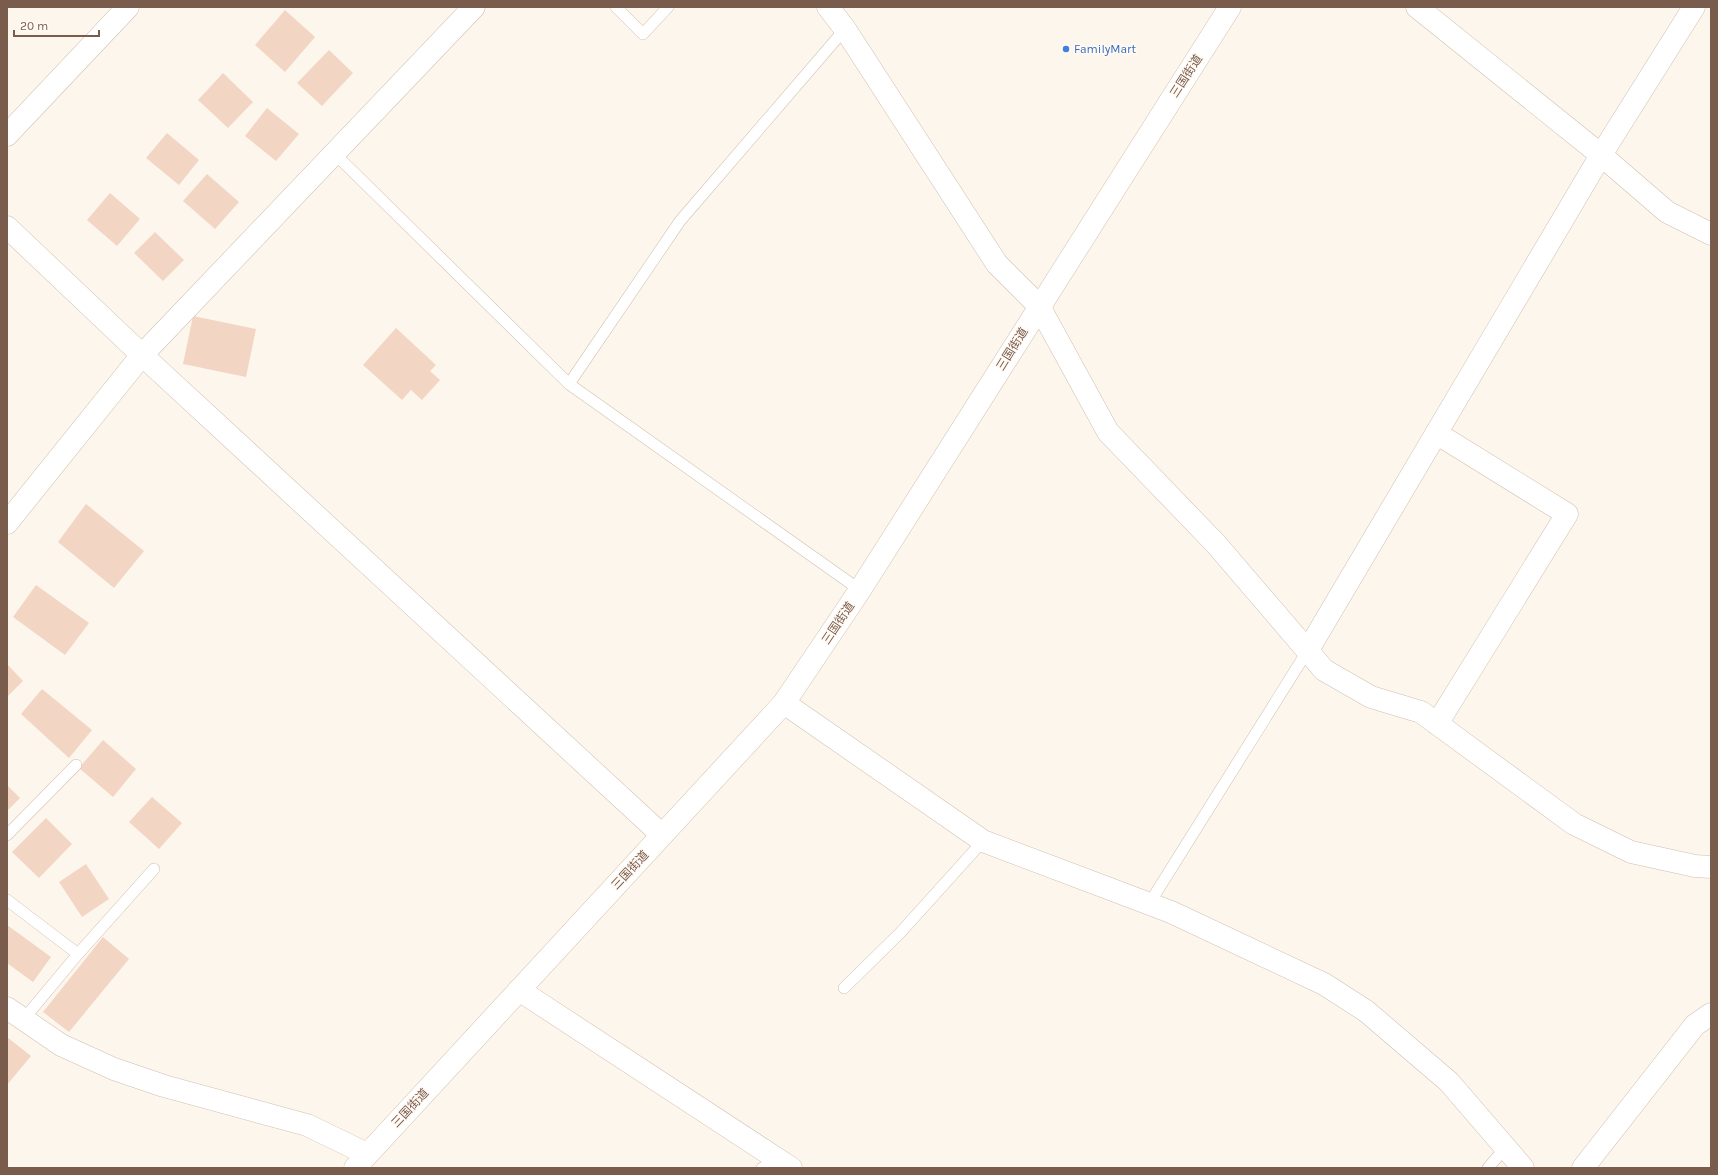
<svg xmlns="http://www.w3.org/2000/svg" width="1718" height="1175" font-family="Karla,'Noto Sans JP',sans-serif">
<rect width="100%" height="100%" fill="#fdf6ec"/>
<!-- building -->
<path fill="#f3d5c3" d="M285,10L315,37L285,72L255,45Z
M329,50L353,73L322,106L297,83Z
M223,73L253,102L228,128L198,100Z
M267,108L299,134L276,161L245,136Z
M167,133L199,160L179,185L146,158Z
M207,174L239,202L215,229L183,201Z
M110,193L140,219L117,246L87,220Z
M155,232L184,260L163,281L134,253Z
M193,316L256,329L246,377L183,364Z
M396,328L436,365L430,371L440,380L422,400L411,390L402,400L363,365Z
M86,504L144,551L114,588L58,542Z
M36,585L89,623L65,655L13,617Z
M7,664L23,681L7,697Z
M42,689L92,730L69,758L21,714Z
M103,740L136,769L113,797L79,768Z
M7,785L20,798L7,811Z
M152,797L182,823L159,849L129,822Z
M46,818L72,844L39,878L12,852Z
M86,864L109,899L82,917L59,882Z
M7,925L51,957L33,982L7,963Z
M103,937L129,959L69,1032L43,1012Z
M7,1037L31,1056L7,1085Z"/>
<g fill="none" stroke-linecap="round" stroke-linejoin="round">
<!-- lane casing -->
<g stroke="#d1beb0" stroke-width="12">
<path id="lane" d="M616,7L643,34L668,7
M334,153L569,384L860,590
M569,384L680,221L845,29
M7,835L76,765
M7,900L78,954
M1149,904L1308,650
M844,988L900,933L983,841
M23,1020L78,954L154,869
M762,1168L778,1159
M1488,1168L1505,1148"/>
</g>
<!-- street casing -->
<g stroke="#d1beb0" stroke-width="23">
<path id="street" d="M828,7L845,29L997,264L1039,306L1108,432L1216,544L1324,670L1371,697L1421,712L1574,824L1631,852L1695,866L1711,867
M1417,7L1601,155L1667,212L1711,234
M7,135L128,7
M7,227L142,355L662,835
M1436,433L1567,514L1437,724
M7,523L142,355L474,7
M1308,650L1601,155L1694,7
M784,703L983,841L1171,912L1324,984L1366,1011L1449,1082L1523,1168
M519,990L791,1168
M7,1008L61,1045L114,1069L164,1086L307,1125L367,1154
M1583,1168L1695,1025L1711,1014"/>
</g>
<!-- secondary casing -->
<g stroke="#d6c0b0" stroke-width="23">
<path id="secondary" d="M355,1168L784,703L860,590L1230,7"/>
</g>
<!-- lane -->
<use href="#lane" stroke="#fff" stroke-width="11"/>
<!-- street -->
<use href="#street" stroke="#fff" stroke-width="22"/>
<!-- secondary -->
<use href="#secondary" stroke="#fff" stroke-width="22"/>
</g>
<!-- markers -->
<circle fill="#3f7fe0" stroke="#fffaf3" stroke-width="1.5" cx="1066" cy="49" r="4"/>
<g text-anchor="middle" stroke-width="3" stroke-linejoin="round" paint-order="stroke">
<!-- shop labels -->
<g font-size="12" fill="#366cbe" stroke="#fffaf3" text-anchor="start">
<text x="1074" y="53">FamilyMart</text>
</g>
<!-- street labels -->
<g font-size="12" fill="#7a5c4d" stroke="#fffaf3">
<text transform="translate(1186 76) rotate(-57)" y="4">三国街道</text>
<text transform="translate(1012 349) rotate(-58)" y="4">三国街道</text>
<text transform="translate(838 623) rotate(-56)" y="4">三国街道</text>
<text transform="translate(630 870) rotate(-47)" y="4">三国街道</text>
<text transform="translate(410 1108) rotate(-47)" y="4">三国街道</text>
</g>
</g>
<!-- border -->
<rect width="1718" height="1175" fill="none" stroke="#7a5c4d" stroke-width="16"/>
<!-- scale -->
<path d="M14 30v6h85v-6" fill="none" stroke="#7a5c4d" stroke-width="2"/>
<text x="20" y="30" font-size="12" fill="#7a5c4d" stroke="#fffaf3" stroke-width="3" paint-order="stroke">20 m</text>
</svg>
